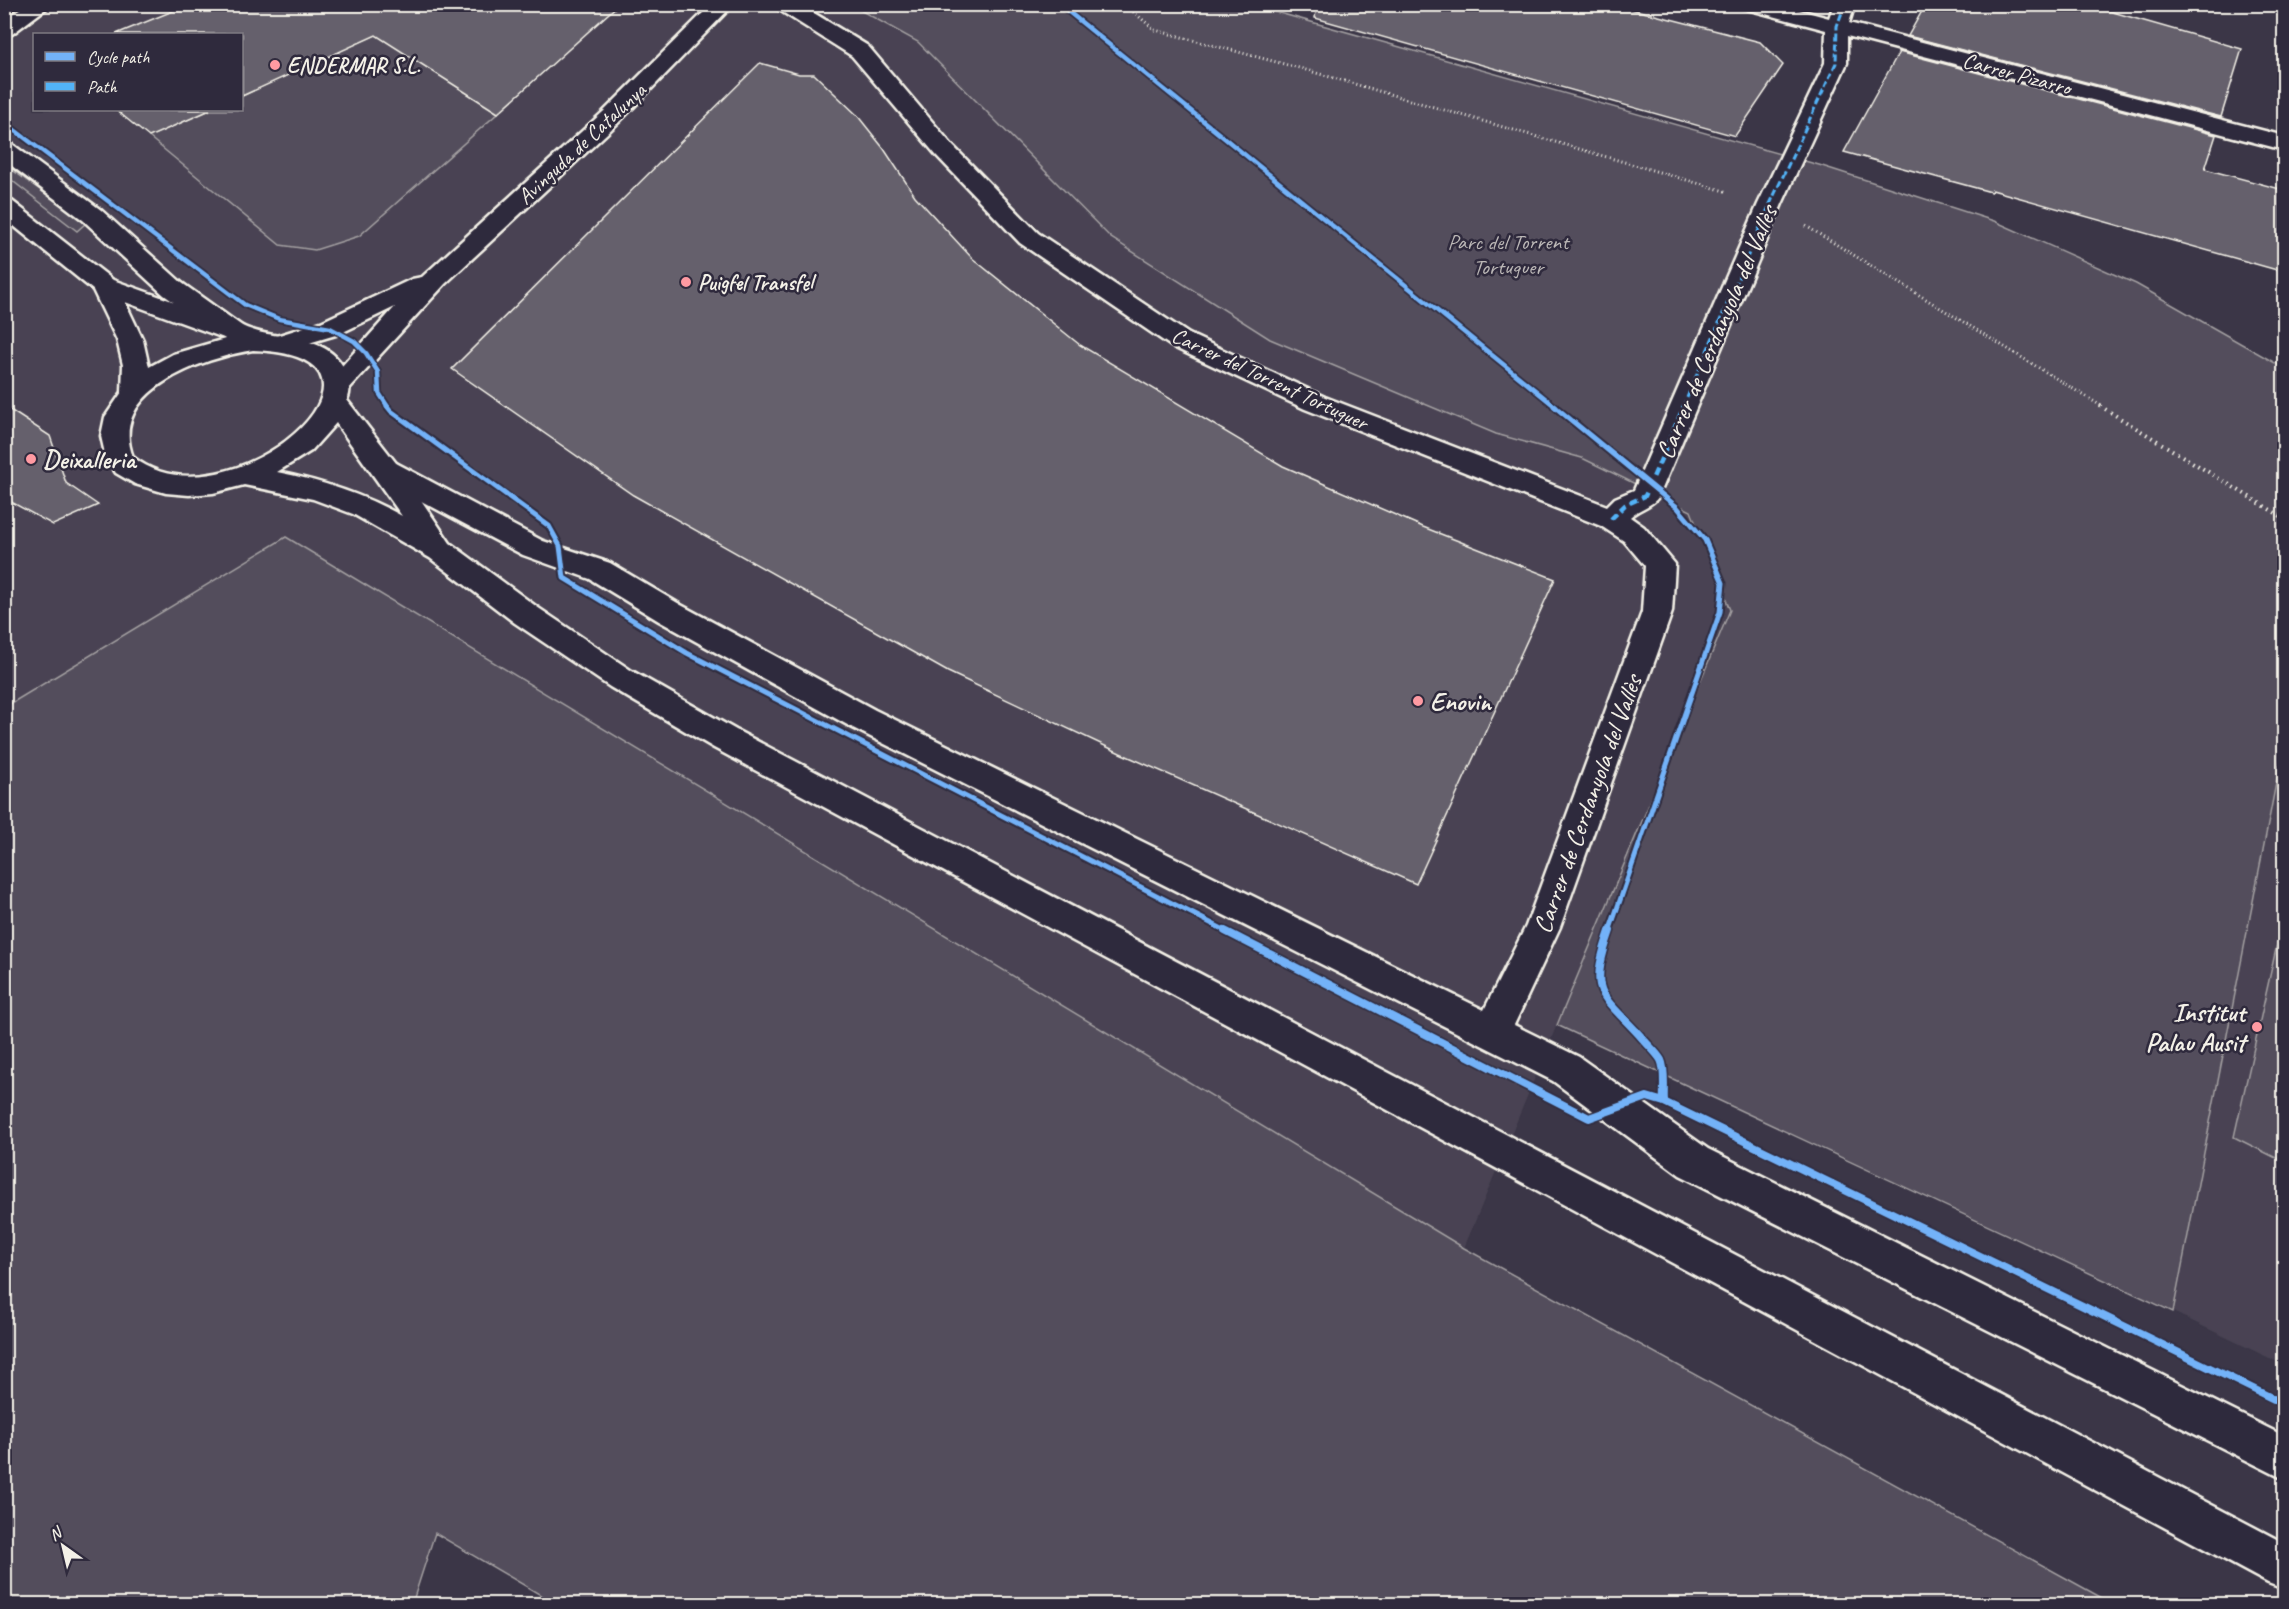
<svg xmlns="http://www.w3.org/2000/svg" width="2289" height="1609" font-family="Caveat,sans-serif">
<rect width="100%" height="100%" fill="#3b3647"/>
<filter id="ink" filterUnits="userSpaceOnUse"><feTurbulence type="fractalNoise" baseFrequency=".0167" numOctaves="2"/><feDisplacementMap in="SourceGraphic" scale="12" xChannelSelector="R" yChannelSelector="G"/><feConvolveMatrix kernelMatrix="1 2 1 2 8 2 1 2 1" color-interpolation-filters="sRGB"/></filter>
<g filter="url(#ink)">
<!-- built -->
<path fill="#484352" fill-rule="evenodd" d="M5,5H851L918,42L991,114L1270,339L1496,434L1582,458L1691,511L1730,609L1464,1248L286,537L5,707ZM34,34H242V110H34Z
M2284,742V1365L2173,1312Z"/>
<!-- green -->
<path fill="#534e5c" stroke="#a4a0a2" stroke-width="1.5" d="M851,5H1251L1819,165L1994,221L2136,284L2284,368V742L2173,1312L1557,1025L1730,610L1691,511L1582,458L1496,434L1270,339L1111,238L918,42Z
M376,35L498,113L359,236L315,250L280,245L149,137L210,110H242V96Z
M4,165H5L86,223L77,231L5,175Z
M286,537L1464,1248L2113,1604H556L435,1533L412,1604H5V707Z
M2284,913V1162L2234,1137Z"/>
<!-- building -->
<path fill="#65616c" stroke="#f4f1e8" stroke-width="1.5" d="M190,4H619L498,113L376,35L242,96V34H116Z
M1317,4H1612L1760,42L1783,65L1735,136L1315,18Z
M1926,4H2085L2242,49L2221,117L1908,36Z
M1899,52L2216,135L2205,169L2284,190V272L1992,190L1991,192L1844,152Z
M760,63L799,74H814L857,115L884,149L915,196L972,258L1080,345L1283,466L1423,527L1555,579L1416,884L1120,753L948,672L633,495L452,369Z
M116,110H210L149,137Z
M4,406L50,436L66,483L98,505L53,525L4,498Z"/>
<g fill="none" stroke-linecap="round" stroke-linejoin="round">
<!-- minor casing -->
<g stroke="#f4f1e8" stroke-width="5">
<path id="minor" d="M27,4H52L12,34L4,35V19Z
M712,4H734L619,122L445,284L346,392L337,395L328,392L324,386L395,307L339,334L282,351L273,349L269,343L273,337L321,322L412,279L422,277L603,112Z
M773,4H799L868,46L952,145L1038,233L1189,334L1325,397L1607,506L1615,498L1634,490L1758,204L1825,63L1826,30L1743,8L1740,4H1777L1829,18L1834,4H1855L1849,23L2284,136V150L1847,36V63L1782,204L1659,496C1652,507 1639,508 1630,517L1644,527L1675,564L1672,612L1560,927L1514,1025L1579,1057L1708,1149L2284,1436V1479L1680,1175L1553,1081L853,728L659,621L590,579L523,555L376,477L372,470L376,463L386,460L396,463L543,541L610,563L681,605L875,710L1484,1010L1526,926L1642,612L1645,566L1624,541L1601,526L1305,409L1171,346L1020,243L936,155L852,56L776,8Z
M4,142L12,144L101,210L182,283L242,326L246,332L242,338L233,340L224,338L164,295L83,220L4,160Z"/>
</g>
<!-- major casing -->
<g stroke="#f4f1e8" stroke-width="5">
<path id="major" d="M4,199L12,201L113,280L242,326C276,343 327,330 346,372C350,381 351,391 347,400L396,463L450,543L537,607L632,671L736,730L2284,1543V1589L2268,1583L714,748L610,687L515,623L430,558L353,514L313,499L244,485L213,493L189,495L166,493L135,484L116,473L106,458L101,436L105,417L122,392L123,365L117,340L93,290L4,218ZM125,302L224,338L225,339L173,354L149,367L143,340ZM253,350C430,355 227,533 133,457C107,390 204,358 253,350ZM336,423L402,516C362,494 322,481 277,472L311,451Z"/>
</g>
<!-- path-far1 -->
<path stroke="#f4f1e8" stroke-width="3" stroke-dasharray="1 3" stroke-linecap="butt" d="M1124,4L1155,30L1299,68L1728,192
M1806,226L2103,407"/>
<!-- path -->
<path stroke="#f4f1e8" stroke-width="4" stroke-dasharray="1.5 4.5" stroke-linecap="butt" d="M2100,406L2284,518"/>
<!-- minor -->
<use href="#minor" fill="#2f2a3d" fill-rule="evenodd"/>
<!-- major -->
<use href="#major" fill="#2f2a3d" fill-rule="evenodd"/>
<!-- quiet-far1 -->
<path stroke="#52b3f8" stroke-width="3" stroke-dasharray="7 3" stroke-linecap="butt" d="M1683,407L1770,204L1836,63L1837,26L1845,4"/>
<!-- quiet -->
<path stroke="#52b3f8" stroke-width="4.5" stroke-dasharray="8 4.5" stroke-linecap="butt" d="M1611,519L1625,505L1645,496L1684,406"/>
<!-- cycleway-far2 casing -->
<g stroke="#2f2a3d" stroke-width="8">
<path id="cycleway-far2" d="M1059,4L1556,407
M4,122L245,305L279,319L330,328L354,341L366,353L378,372L379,393L388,407"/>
</g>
<!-- cycleway-far1 casing -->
<g stroke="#2f2a3d" stroke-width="9">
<path id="cycleway-far1" d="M387,406L391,411L549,526L560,546L564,578L687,653L1228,932
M1554,406L1677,507L1705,540L1723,583L1720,612L1609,932"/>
</g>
<!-- cycleway casing -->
<g stroke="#2f2a3d" stroke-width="11">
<path id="cycleway" d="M1225,931L1589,1118L1647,1097L1664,1102L2284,1404
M1610,931C1587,997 1602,993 1643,1039C1648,1045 1657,1053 1661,1060C1666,1070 1663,1091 1664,1102"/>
</g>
<!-- cycleway-far2 -->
<use href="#cycleway-far2" stroke="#73b2f8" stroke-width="4.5"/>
<!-- cycleway-far1 -->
<use href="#cycleway-far1" stroke="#73b2f8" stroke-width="5"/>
<!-- cycleway -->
<use href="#cycleway" stroke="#73b2f8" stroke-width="8"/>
</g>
</g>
<!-- markers -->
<g fill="#ff9aa2" stroke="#2f2a3d" stroke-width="2">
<circle cx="275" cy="65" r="6"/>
<circle cx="686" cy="282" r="6"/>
<circle cx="31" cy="459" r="6"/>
<circle cx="1418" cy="701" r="6"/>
<circle cx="2257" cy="1027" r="6"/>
</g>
<g text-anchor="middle" stroke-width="5" stroke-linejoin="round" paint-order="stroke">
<!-- far-poi labels -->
<g font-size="22" font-weight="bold" fill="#f4f1e8" stroke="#2f2a3d" text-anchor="start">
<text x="287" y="73">ENDERMAR S.L.</text>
<text x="698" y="290">Puigfel Transfel</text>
</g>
<!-- far-street labels -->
<g font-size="22" fill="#f4f1e8" stroke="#2f2a3d">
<text transform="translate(2017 73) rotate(15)" y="8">Carrer Pizarro</text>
<text transform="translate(581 143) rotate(-43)" y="8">Avinguda de Catalunya</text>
<text transform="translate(1270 378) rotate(25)" y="8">Carrer del Torrent Tortuguer</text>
</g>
<!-- far-park labels -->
<g font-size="22" fill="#bcb8b7" stroke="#2f2a3d">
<text x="1508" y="249">Parc del Torrent<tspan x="1508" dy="25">Tortuguer</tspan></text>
</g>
<!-- street labels -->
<g font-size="26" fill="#f4f1e8" stroke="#2f2a3d">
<text transform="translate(1716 332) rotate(-67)" y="9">Carrer de Cerdanyola del Vallès</text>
<text transform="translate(1587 804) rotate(-70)" y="9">Carrer de Cerdanyola del Vallès</text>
</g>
<!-- poi labels -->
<g font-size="26" font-weight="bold" fill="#f4f1e8" stroke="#2f2a3d" text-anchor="start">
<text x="43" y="468">Deixalleria</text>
<text x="1430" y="710">Enovin</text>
<text x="2245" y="1021" text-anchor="end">Institut<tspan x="2245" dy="30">Palau Ausit</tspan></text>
</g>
</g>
<!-- margin -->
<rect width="2289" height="1609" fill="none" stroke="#2f2a3d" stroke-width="24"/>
<rect x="12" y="12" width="2265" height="1585" fill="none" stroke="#f4f1e8" stroke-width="2" filter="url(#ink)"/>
<!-- legend -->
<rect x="33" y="33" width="210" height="78" fill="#2f2a3d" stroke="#7e7a81" stroke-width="1.5"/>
<rect x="45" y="52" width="30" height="9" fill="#73b2f8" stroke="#7e7a81" stroke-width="1.5"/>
<text x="87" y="63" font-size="18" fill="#f4f1e8">Cycle path</text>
<rect x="45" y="82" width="30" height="9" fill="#52b3f8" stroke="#7e7a81" stroke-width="1.5"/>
<text x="87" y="93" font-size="18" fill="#f4f1e8">Path</text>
<!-- north arrow -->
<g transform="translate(63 1546) rotate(326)" stroke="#2f2a3d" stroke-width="4.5" paint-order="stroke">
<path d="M0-4.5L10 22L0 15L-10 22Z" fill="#f4f1e8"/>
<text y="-9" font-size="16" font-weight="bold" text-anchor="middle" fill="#f4f1e8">N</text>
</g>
</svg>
